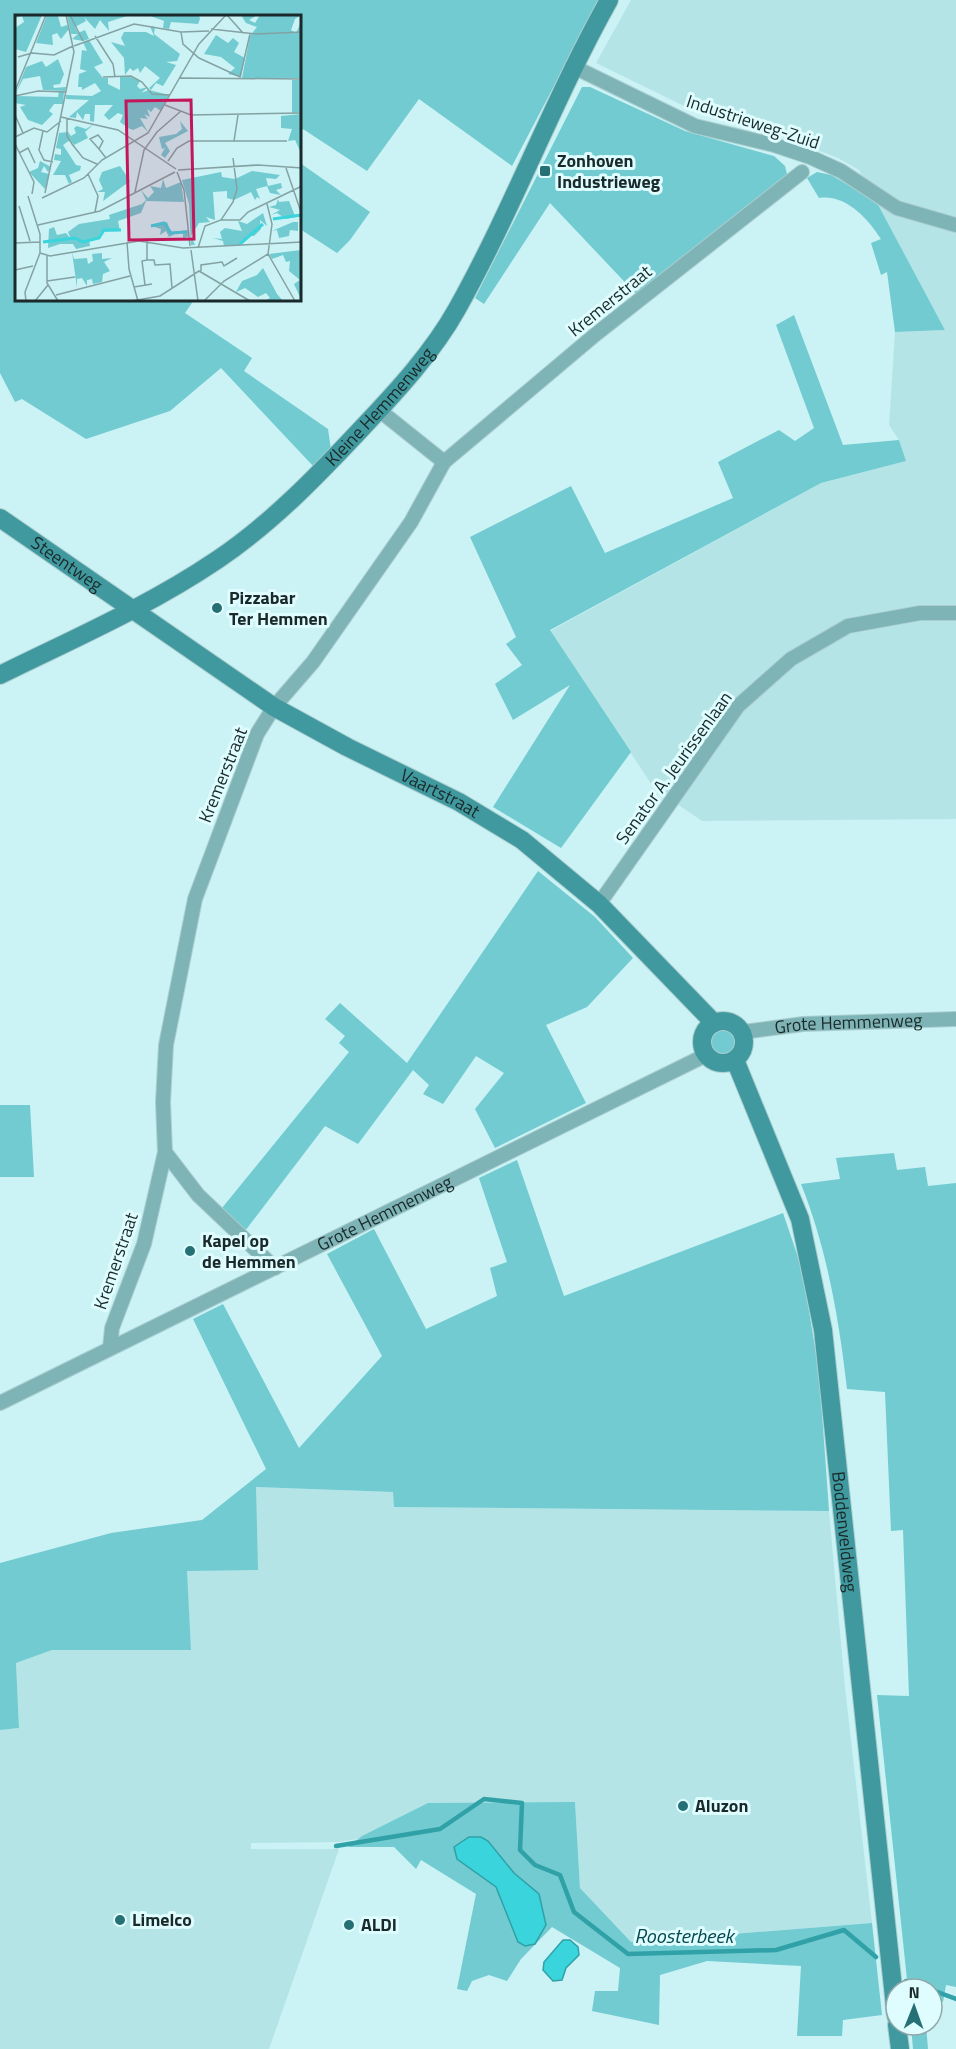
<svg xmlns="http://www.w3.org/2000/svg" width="956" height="2049" font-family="'Titillium Web',sans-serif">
<rect width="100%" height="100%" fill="#cbf2f4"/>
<!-- built -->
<path fill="#b5e4e7" d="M631,0H956V819L702,821L654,788L550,631L821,483L906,461L899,440L889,425L895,332L945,330L859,170L838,158L774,133L684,106L596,63Z
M256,1487L393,1492L395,1507L829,1511L845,1688L872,1923L631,1942L580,1888L575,1802L339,1842L251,1843V1849H339L269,2049H0V1730L19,1728L16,1663L52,1650H191L186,1571Z"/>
<!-- green -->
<path fill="#71cbd0" d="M0,0H599L512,166L419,99L367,171L303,129L300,132V16H16V300H194L185,313L252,358L244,371L328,429L331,450L314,467L221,368L170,411L86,439L22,399L15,402L0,373Z
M582,87H590L685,131L774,156L785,166L787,174L781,185L743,209L637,295L550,203L484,304L475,298Z
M300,163L370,212L350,240L337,253L300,229Z
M817,172L831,175L876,201L945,330L895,332L887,272L881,275L871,243L881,239C868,219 846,194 819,198L807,178Z
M794,315L843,445L899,440L906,461L821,483L550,630L631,752L561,848L493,807L570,685L513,720L495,684L522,665L506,644L516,637L470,537L571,486L605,553L733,498L718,462L779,430L795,441L814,428L776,325Z
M538,871L595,917L633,958L587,1007L546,1025L586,1103L495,1148L475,1109L504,1073L476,1056L443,1104L423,1094L429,1085L413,1070L358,1144L325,1126L245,1231L222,1208L349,1052L339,1043L345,1036L325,1019L340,1003L407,1063Z
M709 1042a14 14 0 1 1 28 0a14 14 0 1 1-28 0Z
M0,1105H30L34,1177H0Z
M894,1153L897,1170L925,1167L928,1186L956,1183V1987L946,1985L943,2002L932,1999V1989H908L877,1695L909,1696L903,1530L891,1531L885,1392L847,1389C839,1319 827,1249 801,1184L840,1179L836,1158Z
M517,1160L564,1296L783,1213L802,1269L819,1371L829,1511L394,1507L393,1492L256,1487L258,1570L187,1571L191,1650H52L16,1663L19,1728L0,1730V1563L111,1533L202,1520L266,1469L193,1319L223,1304L299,1448L382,1356L327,1254L374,1229L426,1329L497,1296L490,1268L507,1262L479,1178Z
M575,1802L580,1888L631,1942L872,1923L882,2015L843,2020L842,2036H797L801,1966L707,1961L660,1975L659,2025L592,2011L595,1991H618L620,1968L552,1927L521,1959L507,1981L489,1975L472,1981L467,1991L457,1989L476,1894L421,1860L416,1869L394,1847H348L362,1836L428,1803Z
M911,2025H926L928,2049H913Z"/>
<!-- water -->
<path fill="#39d4dc" stroke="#30a1a7" stroke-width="1.5" d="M469,1837H481L488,1841L514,1873L539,1894L546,1925L535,1944L525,1946L518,1942L496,1887L457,1859L454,1847Z
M563,1940H570L578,1947L579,1955L566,1968L562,1980L553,1981L543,1970L544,1962Z"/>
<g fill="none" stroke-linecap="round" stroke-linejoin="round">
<!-- stream -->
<path stroke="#30a1a7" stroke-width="4.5" d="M336,1846L440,1829L484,1799L522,1803L520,1850L535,1865L560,1875L574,1912L628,1954L776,1950L844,1930L876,1957
M906,1981L930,1989
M932,1990L956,1999"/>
<!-- street casing -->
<g stroke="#abced0" stroke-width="16">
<g id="street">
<path d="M572,66L695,126L774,145L810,157L841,171L897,208L956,225"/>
<path d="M379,410L444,462"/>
<path d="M599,904L738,706L791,659L848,626L920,613H956"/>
<path id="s1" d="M743,1032L803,1024L956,1019"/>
<path d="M165,1152L198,1195L275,1268"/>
<path d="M110,1348L112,1328L144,1244L165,1152L163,1102L166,1045L195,899L257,734L274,707L313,662L411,522L444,462L596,334L802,172"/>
<path id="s2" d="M0,1403L706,1055"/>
</g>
</g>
<!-- secondary casing -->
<g stroke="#abced0" stroke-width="20">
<g id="secondary">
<path id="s3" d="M0,518L274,707L347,747L459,802L522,840L599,904L714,1023"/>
<path id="s4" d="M0,675C73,639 149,606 217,560C272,523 318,475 363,427C397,391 433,352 457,309C513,209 553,100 609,0"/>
<circle cx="723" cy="1042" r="21"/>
<path id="s5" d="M735,1060L800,1219L823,1330L896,2016"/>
<path d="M897,2025L900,2049"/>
</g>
</g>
<!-- street -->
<use href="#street" stroke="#7fb4b7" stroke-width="14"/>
<!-- secondary -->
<use href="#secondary" stroke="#40999e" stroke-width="18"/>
</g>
<!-- markers -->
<g fill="#257074" stroke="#dffdff" stroke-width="2">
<rect x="539" y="165" width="12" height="12" rx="3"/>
<circle cx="217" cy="608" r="6"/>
<circle cx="190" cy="1251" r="6"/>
<circle cx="683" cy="1806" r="6"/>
<circle cx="120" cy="1920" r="6"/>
<circle cx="349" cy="1925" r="6"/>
</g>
<g text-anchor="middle" stroke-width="6" stroke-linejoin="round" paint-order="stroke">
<!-- street labels -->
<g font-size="18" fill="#1a292a" stroke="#dffdff">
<text transform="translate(753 122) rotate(18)" y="6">Industrieweg-Zuid</text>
<text transform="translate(610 301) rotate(-39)" y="6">Kremerstraat</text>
<text dy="6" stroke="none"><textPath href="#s4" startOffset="470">Kleine Hemmenweg</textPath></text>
<text dy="6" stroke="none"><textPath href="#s3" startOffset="81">Steentweg</textPath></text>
<text transform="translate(674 768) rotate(-54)" y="6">Senator A. Jeurissenlaan</text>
<text transform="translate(223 775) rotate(-68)" y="6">Kremerstraat</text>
<text dy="6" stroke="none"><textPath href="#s3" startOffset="520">Vaartstraat</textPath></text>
<text dy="6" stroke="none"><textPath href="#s1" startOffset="106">Grote Hemmenweg</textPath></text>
<text dy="6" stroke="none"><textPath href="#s2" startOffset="429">Grote Hemmenweg</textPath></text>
<text transform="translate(116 1261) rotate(-71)" y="6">Kremerstraat</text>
<text dy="6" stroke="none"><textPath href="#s5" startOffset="488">Boddenveldweg</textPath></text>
</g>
<!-- poi labels -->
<g font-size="18" font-weight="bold" fill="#1a292a" stroke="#dffdff" text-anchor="start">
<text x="557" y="167">Zonhoven<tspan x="557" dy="21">Industrieweg</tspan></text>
<text x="229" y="604">Pizzabar<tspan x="229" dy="21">Ter Hemmen</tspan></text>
<text x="202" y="1247">Kapel op<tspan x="202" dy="21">de Hemmen</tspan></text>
<text x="695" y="1812">Aluzon</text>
<text x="132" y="1926">Limelco</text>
<text x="361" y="1931">ALDI</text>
</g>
<!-- water labels -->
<g font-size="20" font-style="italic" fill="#054a4e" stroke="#dffdff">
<text x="684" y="1943">Roosterbeek</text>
</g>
</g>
<!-- overview -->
<g transform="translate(15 15)">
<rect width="286" height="286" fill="#cbf2f4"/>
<path d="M0,0H27L11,37L0,34V13L9,7L7,1L0,3ZM32,0L43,1L46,12L52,10L54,14L46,24L42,18L37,20L38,30L21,28ZM52,0H115L93,7L94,16L85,5L80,14L69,2L71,6L60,12L63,18L70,15L74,24L68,26L57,24L63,19H56ZM133,0H184L185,4L183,9L156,7L154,14L148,13L149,6ZM226,0H242L234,5L240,8L245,0H286L280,4L276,15L281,18L286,7V63H227L235,21L242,12L231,8ZM135,11L140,12L139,19L165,39L162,46L151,47L161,50L148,71L141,68L136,75L134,73L145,63L130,51L125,58L123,53L118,56L115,53L110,60L109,43L96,27L110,31L106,23L109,17H131L139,21ZM201,20L213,28L218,23L224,28L219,37L230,43L226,62L213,59L220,53L206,42L189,39ZM74,25L88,48L79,52L88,63H93V69L105,75V62H116L125,66L122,71L125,74L133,72L126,78L134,75L154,80L146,96L140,92L136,97L132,94L135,102L129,99L133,104L125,103L133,117L127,111L118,115L113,113L105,107L108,100L103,98L94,105L89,100L98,90H80L79,107L75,106V99H70L68,105L62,97L61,103L54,102L74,85L51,84V80L77,81L86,76L80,68L67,75V72H63L64,59L72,56L65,54L67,35L72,36L68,27ZM43,44L49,59L45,69L38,70L39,73L51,72L50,76L28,75L25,61L8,64L0,80L11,52L27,46L31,52ZM277,65H286V97L277,98ZM44,76L49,77L48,89H39L34,96L38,99L27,110L13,105L5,92L11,90L0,88V81L43,82ZM286,99V138L280,125L273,126L277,114L266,113V101ZM165,106L173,116L150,128L155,136L150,143L146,140L150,133L147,134L144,122L161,119L167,114ZM79,109L70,117L73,123L59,130L55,125L48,130L61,150L66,151L65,155L68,154L54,160L57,167L54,169L50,160H38L46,146L39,145L40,139L46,140V134L41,133L44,118L53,117L56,121L61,118L59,113L62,111L71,114ZM25,146L36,152L33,157L29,151L26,157L34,159L30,174L14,157L23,153ZM105,151L115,166L88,186L90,177H82L88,174L84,165L87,157ZM237,156L265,160L261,164L251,163L253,171L266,168L267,173L261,175L266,180L255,178L252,171L241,174L245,184L242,182L240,185L236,177L219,185L212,183V176L198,177L200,205L191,202L195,207L184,208L176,221L180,230H176L174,189L167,165L206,157L207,162L220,164ZM148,164L151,173L166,167L169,187L131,186L126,198L103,206L105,216L86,217L83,223L74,224L75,231L61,234L58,229H45L33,233L34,214L39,212L42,220L51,218L56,224L53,217L64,209L95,204L94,200L127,189L131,185L126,175L133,183L139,177L135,171L146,173ZM263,184L264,187L274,186L280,201H286L271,204L262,198L256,200L265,195L254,192L261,190ZM248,198L252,211L245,205L246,214L239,221H232L224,231H209L208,226L198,223L207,224L205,217L210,213L227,216L223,206L232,209ZM152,207L156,217L173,215V222L168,223V218H162L154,222L151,216L145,220L146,214L137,211ZM278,207H283V216L275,215L274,221L264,223L262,215L257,216ZM286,235L287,281L285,282L279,269L285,265L274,256L275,246L271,247L268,240L257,244L254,239ZM57,237L59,244L72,243L73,249L78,246L77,239L87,238V244L97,243L89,247L95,256L88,259L87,267L78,269L77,264L72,265V271L67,263L62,264V273ZM248,253L262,279L268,286H249L255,283L251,278L243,282L230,273L221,277L227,266L242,260Z" fill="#71cbd0"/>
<path fill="none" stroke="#39d4dc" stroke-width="3" d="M258,204L286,200M136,211L149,208L156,218L172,217M28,227L60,223L68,227L84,223L89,215H106M225,229L248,209"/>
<path fill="none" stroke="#84a2a3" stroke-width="1.5" d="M55,0L68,26M212,0L228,18M196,14L241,19L287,17M166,17L168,29L184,43L225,62L235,19M80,21L98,49L100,62M59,31L119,9L166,17L194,16M3,42L17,38L39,40L58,31M88,62L116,61L127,67L137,79L155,80M164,63L287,64M0,76L31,0M0,81L23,76L51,77M150,90L176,100L287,98M0,100L8,118M46,102L103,115L161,154M52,103V121L57,129L68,143L82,149M28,116L24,135L29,145L38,147M0,122L19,113L32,117L46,106M219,126L223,100M0,129L19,167L17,179M84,134L75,124L83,120L88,126L84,134L91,143M4,138L13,133L20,148M153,146L162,133L174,126H272H266M271,153L287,200M163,155L243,150L287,153M162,157L169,175L175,231M73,159L83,181L80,197M120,177L129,135L142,117L166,96M30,178L59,37L51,0M27,183L69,163L87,145L133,118L184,29L211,0M4,191L15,226M206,205H225L233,197L287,171M23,210L85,196L160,157M112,227L114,254L123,286M0,228L25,227M183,233L190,211L206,205L218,187L222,174L218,143M176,235L183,286M25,238L35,241L124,226L168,233L287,227M253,239L280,286M32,241V268L43,286M132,245H139L140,250L155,249L157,273M132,245V226M0,255L18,251M186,256V250L207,247L209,251L222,243M32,266L60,262M130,270L127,246L132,245M119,272L137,269M41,280L115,261M11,286L10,277L25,238V219L13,181M20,286L33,270M117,286L145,281L184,256L235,286M189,286L209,266L253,239L257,209L252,189"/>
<path fill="#c2185b" fill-opacity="0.15" stroke="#c2185b" stroke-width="3" d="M176,85L179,224L114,225L111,86Z"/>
<rect width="286" height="286" fill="none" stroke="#1a292a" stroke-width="3"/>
</g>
<!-- north arrow -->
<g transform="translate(914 2007) rotate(1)"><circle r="28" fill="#dffdff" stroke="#90a8aa" stroke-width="1.5"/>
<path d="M0-4.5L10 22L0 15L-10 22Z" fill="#257074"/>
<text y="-9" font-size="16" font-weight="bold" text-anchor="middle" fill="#1a292a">N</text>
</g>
</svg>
